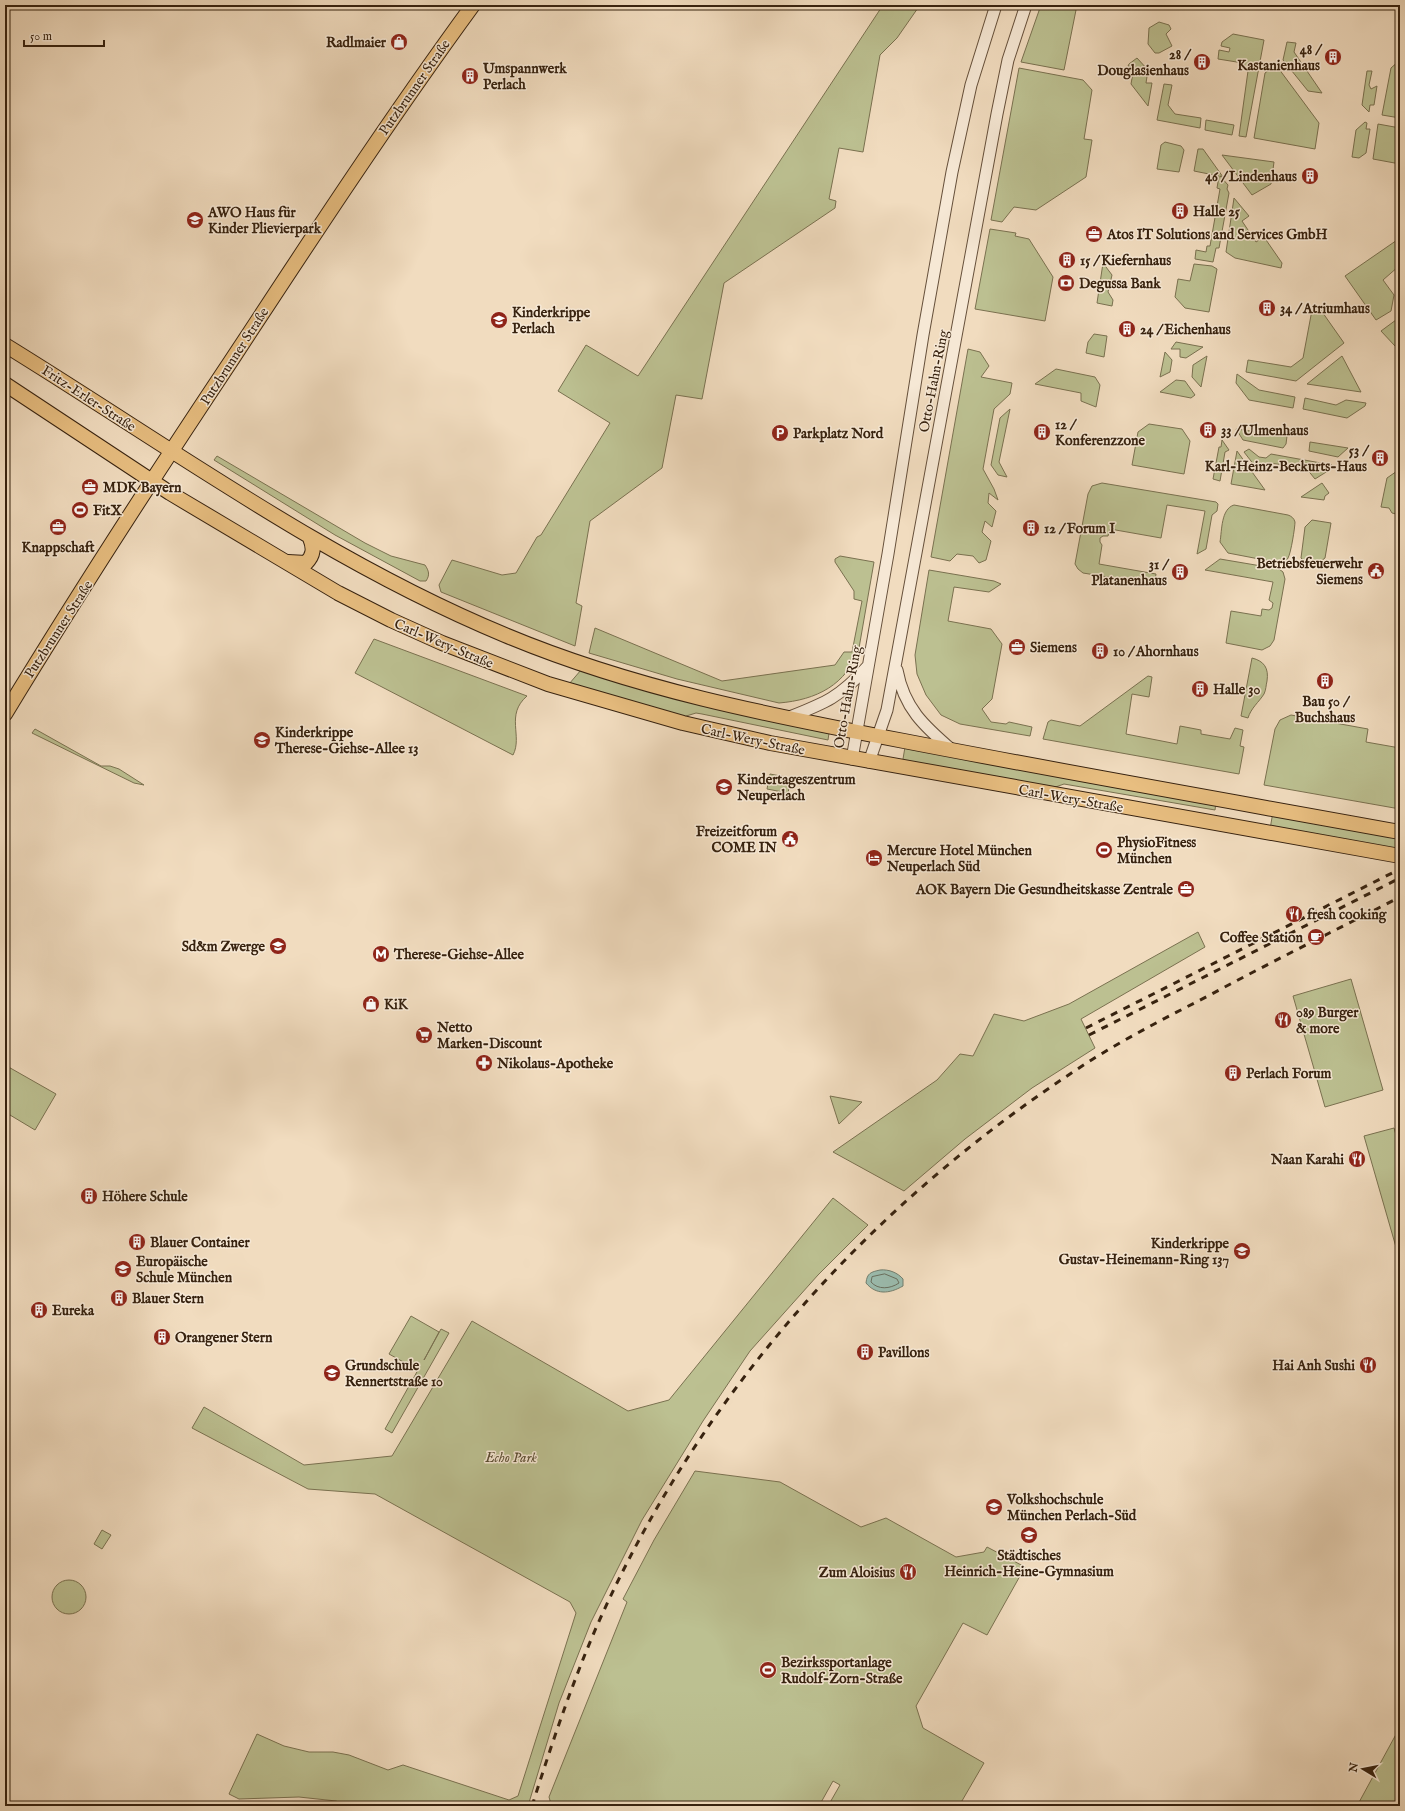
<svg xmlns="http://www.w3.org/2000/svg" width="1405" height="1811" font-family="'IM FELL English',serif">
<rect width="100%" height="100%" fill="#f1dcbf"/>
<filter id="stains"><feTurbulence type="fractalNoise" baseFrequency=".005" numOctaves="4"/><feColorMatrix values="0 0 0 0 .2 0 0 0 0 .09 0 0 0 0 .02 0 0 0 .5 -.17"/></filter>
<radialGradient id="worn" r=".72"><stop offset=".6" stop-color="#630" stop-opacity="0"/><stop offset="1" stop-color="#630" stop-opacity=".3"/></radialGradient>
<!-- green -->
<path fill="#bcc091" stroke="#7a7150" d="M883,5H920L897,38L880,55L863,152L839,148L829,199L836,201L835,208L724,283L702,399L676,395L662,468L590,521L576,603L582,606L575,646L441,592L439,585L452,560L502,575L516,573L537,537L541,535L610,423L558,391L586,345L638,376Z
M1041,5H1077L1064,70L1021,62Z
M1159,22L1169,25L1171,29L1166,34L1172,46L1159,53H1155L1148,44L1149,28Z
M1233,34L1264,40L1246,137L1239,136L1248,71L1243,63L1218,59L1219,50L1229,52L1230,48L1221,46L1222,42Z
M1287,42L1296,43L1294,52L1322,93L1308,91L1283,60Z
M1137,58L1148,70L1146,83H1152L1148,106L1131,84L1134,67L1128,66L1129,64Z
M1400,60V118L1382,115L1391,68Z
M1276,65L1319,123L1315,149L1254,138L1265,73Z
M1019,68L1083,80L1092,90L1084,139L1092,140L1086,177L1036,210L1014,207L1002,222L991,220Z
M1367,71H1372L1369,85L1371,89L1377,86L1374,105H1370L1369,112L1362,105Z
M1164,84L1172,85L1168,105L1175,114L1201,118L1200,128L1157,120Z
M1206,120L1234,125L1232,135L1205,130Z
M1365,122L1367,123L1366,129H1370L1366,153L1359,158L1352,157L1356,130Z
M1378,124L1400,128V164L1373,159Z
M1165,142L1181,146L1184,150L1179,172L1157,169L1161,145Z
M1198,149H1203L1223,177L1220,176L1228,185L1227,189L1229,193L1219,248H1216L1213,262L1195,259L1196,250L1206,252L1207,246H1210L1220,189L1217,188L1219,176L1194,171Z
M1222,155L1274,162L1271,184L1252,195Z
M1234,198L1249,216L1242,221L1256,242L1264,237L1282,263L1281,268L1235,258L1226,252Z
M990,229L1016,233L1015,236L1029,239L1053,277L1045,321L975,309Z
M1400,238L1399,266L1383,280L1394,295L1391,311L1376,320L1345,276Z
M1103,263L1112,275L1108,292L1113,300L1112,306L1097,303Z
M1194,264L1212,266L1217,269L1209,312L1185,308L1175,297L1178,279L1190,281Z
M1318,306L1344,343L1296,381L1246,372L1248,360L1291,367L1303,358L1312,310Z
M1400,317V347L1395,346L1381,331Z
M1094,334L1107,336L1104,357L1086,353L1088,342Z
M1176,342L1203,347L1186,358L1180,357V349H1171Z
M968,349L980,352L989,366L981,377L1012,383L1010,394L994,409L983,469L994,489L998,500L989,493L988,503L996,511L992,527L985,521L982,532L991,541L986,560L979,563L973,556L957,554L950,561L931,557Z
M1165,352L1172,360L1170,372L1160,377Z
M1207,356L1201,387L1192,377L1193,365Z
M1342,356L1361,392L1307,384Z
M1056,369L1095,377L1100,385L1096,407L1081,401V393L1035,384Z
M1237,374L1259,390L1295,397L1293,408L1249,400L1236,383Z
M1176,380L1185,381L1195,395L1191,398L1160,392Z
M1305,398L1336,405L1346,400L1366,403L1365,406L1347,418L1303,409Z
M1010,409L999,462L1007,477L998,475L991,465L1000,418Z
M1149,424L1182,429L1190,441L1184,474L1132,465L1138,432Z
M1236,429L1287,436L1286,444L1283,448L1243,440Z
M1222,440L1229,450L1225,452L1220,481L1213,479L1219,447H1221Z
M1310,442L1348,448L1338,457L1309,451Z
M1249,449L1259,457L1266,458L1271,454L1332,465L1331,469L1315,479L1306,468L1269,463L1258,470L1244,452Z
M1237,451L1265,490L1231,484Z
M217,456L365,543L391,556L425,565C429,571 430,575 426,581H420L335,535L214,460Z
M1400,469V515L1392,513L1389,508L1381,507L1387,478Z
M1102,483L1216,502L1218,504L1217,511L1212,515L1206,549L1197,554L1205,511L1167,505L1161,538L1110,529L1108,536H1103L1100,538V542L1102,545L1099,564L1156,574L1155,580L1151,584L1083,573L1078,569L1075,564L1088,494L1092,486Z
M1322,483L1329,493L1325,496L1324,500L1301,497Z
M1234,505L1288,515C1291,516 1294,518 1295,522C1295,527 1291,553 1288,558C1287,561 1283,562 1280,563L1228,553L1220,542C1222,530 1221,509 1234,505Z
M1312,520L1331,523L1325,558L1312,568L1301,558L1305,527Z
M840,556L874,562L859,648C847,685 816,700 779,703L677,679L589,653L595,628L722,681L835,665L844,652H852L862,601L854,599V591L835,562V559Z
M1220,559L1279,569L1283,572L1285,579L1274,640L1270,646L1262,650L1226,643L1231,611L1261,616L1262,609L1269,610L1272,608L1273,603L1269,600L1273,582L1205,570Z
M929,570L994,581L1001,584L989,592L954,587L948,621L991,629L1002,644L992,699L982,709L991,722L1006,724L1009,722L1032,727L1030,736L960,724L941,715L926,695L917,674L915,655Z
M374,639L527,696C505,715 523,736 513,755L355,673Z
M1252,658C1264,661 1269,668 1267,681C1266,685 1266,690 1264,694C1259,702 1251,708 1248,718L1241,716Z
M581,670L829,733L828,740L702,714L696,713L683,717L569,684Z
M1148,676L1152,677L1149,697L1132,694L1126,734L1177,744L1180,726L1201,730V734L1230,739L1235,728L1243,730L1240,746L1244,747L1239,774L1043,739L1048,722L1051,720L1080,726Z
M1291,715L1368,729L1366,742L1400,748V809L1264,785L1275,729L1280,720Z
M35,729L101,766H110L119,769L144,785L134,783L32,733Z
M905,747L1216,802L1215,810L1064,784L1050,789L902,765Z
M770,774L791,778L788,793L767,789Z
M1273,812L1400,835V852L1270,829Z
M1198,932L1205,947L1081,1019L1095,1048L1032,1088L965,1139L904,1191L833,1152L937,1080L960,1054L973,1056L994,1014L1024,1021L1069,1004Z
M1351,979L1383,1090L1325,1107L1293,996Z
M5,1065L56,1094L35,1130L5,1112Z
M830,1096L862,1102L839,1124Z
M1394,1128L1400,1149V1261L1364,1136Z
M833,1198L868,1225L818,1275L750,1351L703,1421L642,1520L591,1622L559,1703L528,1806H351L336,1801L299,1797L239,1799L229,1794L257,1734L284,1746L309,1752H333L349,1755L388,1770L403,1765L509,1800L518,1796L576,1613L570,1602L375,1494L308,1489L192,1428L204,1407L304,1465L392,1456L472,1321L628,1411L669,1400Z
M411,1316L439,1332L424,1360L441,1329L449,1333L392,1433L385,1429L418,1370L389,1354Z
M695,1471L780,1482L861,1527L886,1518L956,1557L984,1552L987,1547L1025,1567L987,1635L963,1623L916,1706L923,1728L984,1763L959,1806H828L840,1785L833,1781L819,1806H554L551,1804L549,1797L627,1602L623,1599L654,1540Z
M102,1530L111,1535L102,1549L94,1544Z
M52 1597a17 17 0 1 1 34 0a17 17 0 1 1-34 0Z
M1400,1727V1806H1357Z"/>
<!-- water -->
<path fill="#9bbcae" stroke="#737e6e" d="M880,1270C889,1269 898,1273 903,1279V1286C889,1294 876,1295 866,1283C867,1273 871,1272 880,1270Z"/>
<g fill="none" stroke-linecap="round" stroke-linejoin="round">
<!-- shore -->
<path stroke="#696f5e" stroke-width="1" d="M885,1274L897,1279L899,1283C890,1289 878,1290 871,1282L872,1277Z"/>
<!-- minor casing -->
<g stroke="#66503b" stroke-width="13">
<path id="minor" d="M897,670C904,708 924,726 952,750
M787,718C825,703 839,698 867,667
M852,759L888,554L923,335L952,172L971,85L996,5
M869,762L887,710L997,114L1008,60L1026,5"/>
</g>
<!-- major casing -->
<g stroke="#37220f" stroke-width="16">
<path id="major" d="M5,345C169,446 326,561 505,635C634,689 768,715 904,741C1069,773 1235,802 1400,832
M5,384L170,493L338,593L391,620L442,643L548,684L683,723L770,743L1400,856
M288,562L306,563C314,555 314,548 310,538
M5,714C78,594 155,475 233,358C311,239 389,120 473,5"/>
</g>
<!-- minor -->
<use href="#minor" stroke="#f6e8d5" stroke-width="11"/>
<!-- major -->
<use href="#major" stroke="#e8be80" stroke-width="14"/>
<!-- rail -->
<path stroke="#37220f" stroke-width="3" stroke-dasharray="7 7" stroke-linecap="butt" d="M1086,1028L1400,869
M1089,1035L1400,878
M532,1806C551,1746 571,1686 596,1628C701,1390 875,1198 1093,1059C1130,1036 1169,1016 1208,996C1271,962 1336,930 1400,897"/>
</g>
<!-- icons -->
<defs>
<g id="shop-disc" transform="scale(0.9)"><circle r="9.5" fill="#8f2418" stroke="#f6e8d5"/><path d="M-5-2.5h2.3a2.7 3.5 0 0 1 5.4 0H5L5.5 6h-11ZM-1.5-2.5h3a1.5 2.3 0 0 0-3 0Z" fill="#fff"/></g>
<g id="building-disc" transform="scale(0.9)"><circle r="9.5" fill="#8f2418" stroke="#f6e8d5"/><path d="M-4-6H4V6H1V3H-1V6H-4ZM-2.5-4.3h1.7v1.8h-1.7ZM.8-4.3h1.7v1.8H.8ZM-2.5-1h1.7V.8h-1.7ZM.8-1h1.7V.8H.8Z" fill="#fff"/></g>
<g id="school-disc" transform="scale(0.9)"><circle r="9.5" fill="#8f2418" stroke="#f6e8d5"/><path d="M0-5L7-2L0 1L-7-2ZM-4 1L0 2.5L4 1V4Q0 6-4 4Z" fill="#fff"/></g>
<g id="office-disc" transform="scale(0.9)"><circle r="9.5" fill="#8f2418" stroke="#f6e8d5"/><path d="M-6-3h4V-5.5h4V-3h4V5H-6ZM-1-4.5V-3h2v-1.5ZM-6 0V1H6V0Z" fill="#fff"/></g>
<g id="bank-disc" transform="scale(0.9)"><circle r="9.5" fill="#8f2418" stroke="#f6e8d5"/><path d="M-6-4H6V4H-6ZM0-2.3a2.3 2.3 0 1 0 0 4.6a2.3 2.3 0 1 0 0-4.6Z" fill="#fff"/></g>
<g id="parking-disc" transform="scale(0.9)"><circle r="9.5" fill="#8f2418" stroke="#f6e8d5"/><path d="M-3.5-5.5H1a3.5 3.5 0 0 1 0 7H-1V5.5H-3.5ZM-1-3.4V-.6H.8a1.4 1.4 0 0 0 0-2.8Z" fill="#fff"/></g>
<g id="stadium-disc" transform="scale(0.9)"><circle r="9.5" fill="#8f2418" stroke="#f6e8d5"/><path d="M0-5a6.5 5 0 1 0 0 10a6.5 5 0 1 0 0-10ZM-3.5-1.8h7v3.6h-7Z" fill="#fff"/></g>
<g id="civic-disc" transform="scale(0.9)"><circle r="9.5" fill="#8f2418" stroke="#f6e8d5"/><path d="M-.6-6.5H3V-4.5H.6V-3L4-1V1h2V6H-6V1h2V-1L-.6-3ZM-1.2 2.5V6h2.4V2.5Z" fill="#fff"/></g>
<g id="hotel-disc" transform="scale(0.9)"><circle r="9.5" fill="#8f2418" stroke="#f6e8d5"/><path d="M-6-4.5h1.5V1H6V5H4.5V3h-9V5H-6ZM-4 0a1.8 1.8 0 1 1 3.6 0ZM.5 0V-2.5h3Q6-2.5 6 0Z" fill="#fff"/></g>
<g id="restaurant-disc" transform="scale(0.9)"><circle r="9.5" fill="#8f2418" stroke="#f6e8d5"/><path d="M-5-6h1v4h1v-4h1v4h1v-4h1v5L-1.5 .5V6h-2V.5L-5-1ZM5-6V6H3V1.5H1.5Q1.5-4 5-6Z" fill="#fff"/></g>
<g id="cafe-disc" transform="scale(0.9)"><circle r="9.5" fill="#8f2418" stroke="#f6e8d5"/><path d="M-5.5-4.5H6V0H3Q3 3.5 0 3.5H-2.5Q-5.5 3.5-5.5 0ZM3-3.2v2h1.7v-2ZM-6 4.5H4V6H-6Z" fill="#fff"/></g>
<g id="metro-disc" transform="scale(0.9)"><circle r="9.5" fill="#8f2418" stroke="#f6e8d5"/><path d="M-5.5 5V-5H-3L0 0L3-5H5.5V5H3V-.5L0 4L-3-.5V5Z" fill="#fff"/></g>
<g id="supermarket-disc" transform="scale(0.9)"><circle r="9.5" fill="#8f2418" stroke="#f6e8d5"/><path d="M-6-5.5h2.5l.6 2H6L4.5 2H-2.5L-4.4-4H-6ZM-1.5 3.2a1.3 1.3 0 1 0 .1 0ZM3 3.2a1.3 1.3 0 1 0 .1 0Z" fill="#fff"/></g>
<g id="pharmacy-disc" transform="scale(0.9)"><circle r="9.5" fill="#8f2418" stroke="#f6e8d5"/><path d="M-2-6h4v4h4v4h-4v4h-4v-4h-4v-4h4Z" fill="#fff"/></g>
<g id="university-disc" transform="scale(0.9)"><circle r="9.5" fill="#8f2418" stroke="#f6e8d5"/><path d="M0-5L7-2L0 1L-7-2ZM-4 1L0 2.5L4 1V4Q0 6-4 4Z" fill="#fff"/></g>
</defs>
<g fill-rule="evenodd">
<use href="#shop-disc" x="399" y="42"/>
<use href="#building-disc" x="1333" y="57"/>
<use href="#building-disc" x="1202" y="62"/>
<use href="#building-disc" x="470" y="76"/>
<use href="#building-disc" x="1310" y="176"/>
<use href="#building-disc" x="1180" y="211"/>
<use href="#school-disc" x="195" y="220"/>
<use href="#office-disc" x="1094" y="234"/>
<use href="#building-disc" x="1067" y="260"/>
<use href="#bank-disc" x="1066" y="283"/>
<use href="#building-disc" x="1267" y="308"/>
<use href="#school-disc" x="499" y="320"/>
<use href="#building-disc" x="1127" y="329"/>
<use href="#building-disc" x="1208" y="430"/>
<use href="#building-disc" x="1042" y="432"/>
<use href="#parking-disc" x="780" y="433"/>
<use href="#building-disc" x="1380" y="458"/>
<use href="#office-disc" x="90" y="487"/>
<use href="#stadium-disc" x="80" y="510"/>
<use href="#office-disc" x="58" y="527"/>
<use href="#building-disc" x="1031" y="528"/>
<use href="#civic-disc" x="1376" y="571"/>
<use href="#building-disc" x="1180" y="572"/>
<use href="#office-disc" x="1017" y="647"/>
<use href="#building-disc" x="1100" y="651"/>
<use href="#building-disc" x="1325" y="681"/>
<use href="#building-disc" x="1200" y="689"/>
<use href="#school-disc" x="262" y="740"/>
<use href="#school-disc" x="724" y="787"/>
<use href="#civic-disc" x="790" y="839"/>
<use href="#stadium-disc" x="1104" y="850"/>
<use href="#hotel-disc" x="874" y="858"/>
<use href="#office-disc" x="1186" y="889"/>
<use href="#restaurant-disc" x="1294" y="914"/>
<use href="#cafe-disc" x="1316" y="937"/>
<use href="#school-disc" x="278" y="946"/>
<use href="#metro-disc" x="381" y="954"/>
<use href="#shop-disc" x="371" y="1004"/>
<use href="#restaurant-disc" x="1283" y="1020"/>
<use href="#supermarket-disc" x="424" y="1035"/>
<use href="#pharmacy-disc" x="484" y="1063"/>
<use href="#building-disc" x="1233" y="1073"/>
<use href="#restaurant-disc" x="1357" y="1159"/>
<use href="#building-disc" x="89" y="1196"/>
<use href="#building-disc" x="137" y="1242"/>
<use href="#school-disc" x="1242" y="1251"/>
<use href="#school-disc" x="123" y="1269"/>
<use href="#building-disc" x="119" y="1298"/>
<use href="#building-disc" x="39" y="1310"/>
<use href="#building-disc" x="162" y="1337"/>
<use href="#building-disc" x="865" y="1352"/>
<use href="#restaurant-disc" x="1368" y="1365"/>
<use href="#school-disc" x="332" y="1373"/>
<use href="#university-disc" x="994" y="1507"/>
<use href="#school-disc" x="1029" y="1535"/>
<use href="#restaurant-disc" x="908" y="1572"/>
<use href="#stadium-disc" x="768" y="1670"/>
</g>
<g text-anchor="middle" stroke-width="3" stroke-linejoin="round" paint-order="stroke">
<!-- poi labels -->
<g font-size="14" font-weight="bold" fill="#37220f" stroke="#f6e8d5" text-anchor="start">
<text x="386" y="47" text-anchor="end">Radlmaier</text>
<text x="1320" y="54" text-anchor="end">48 /<tspan x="1320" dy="16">Kastanienhaus</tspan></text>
<text x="1189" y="59" text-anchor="end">28 /<tspan x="1189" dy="16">Douglasienhaus</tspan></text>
<text x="483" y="73">Umspannwerk<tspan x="483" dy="16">Perlach</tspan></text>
<text x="1297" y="181" text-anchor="end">46 / Lindenhaus</text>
<text x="1193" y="216">Halle 25</text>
<text x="208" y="217">AWO Haus für<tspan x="208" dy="16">Kinder Plievierpark</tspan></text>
<text x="1107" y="239">Atos IT Solutions and Services GmbH</text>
<text x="1080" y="265">15 / Kiefernhaus</text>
<text x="1079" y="288">Degussa Bank</text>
<text x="1280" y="313">34 / Atriumhaus</text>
<text x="512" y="317">Kinderkrippe<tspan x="512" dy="16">Perlach</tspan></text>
<text x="1140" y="334">24 / Eichenhaus</text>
<text x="1055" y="429">12 /<tspan x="1055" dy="16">Konferenzzone</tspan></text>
<text x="1221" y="435">33 / Ulmenhaus</text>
<text x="793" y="438">Parkplatz Nord</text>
<text x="1367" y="455" text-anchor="end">53 /<tspan x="1367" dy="16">Karl-Heinz-Beckurts-Haus</tspan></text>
<text x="103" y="492">MDK Bayern</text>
<text x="93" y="515">FitX</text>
<text x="1044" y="533">12 / Forum I</text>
<text x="58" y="552" text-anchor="middle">Knappschaft</text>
<text x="1363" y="568" text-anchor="end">Betriebsfeuerwehr<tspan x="1363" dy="16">Siemens</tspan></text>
<text x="1167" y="569" text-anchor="end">31 /<tspan x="1167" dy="16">Platanenhaus</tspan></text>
<text x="1030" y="652">Siemens</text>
<text x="1113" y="656">10 / Ahornhaus</text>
<text x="1213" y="694">Halle 30</text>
<text x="1325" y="706" text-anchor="middle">Bau 50 /<tspan x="1325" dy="16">Buchshaus</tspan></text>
<text x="275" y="737">Kinderkrippe<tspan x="275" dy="16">Therese-Giehse-Allee 13</tspan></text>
<text x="737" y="784">Kindertageszentrum<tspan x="737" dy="16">Neuperlach</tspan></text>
<text x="777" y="836" text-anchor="end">Freizeitforum<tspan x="777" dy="16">COME IN</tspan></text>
<text x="1117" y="847">PhysioFitness<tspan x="1117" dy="16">München</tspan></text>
<text x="887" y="855">Mercure Hotel München<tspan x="887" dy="16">Neuperlach Süd</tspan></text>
<text x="1173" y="894" text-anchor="end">AOK Bayern Die Gesundheitskasse Zentrale</text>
<text x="1307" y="919">fresh cooking</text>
<text x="1303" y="942" text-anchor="end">Coffee Station</text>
<text x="265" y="951" text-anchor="end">Sd&amp;m Zwerge</text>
<text x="394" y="959">Therese-Giehse-Allee</text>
<text x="384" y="1009">KiK</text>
<text x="1296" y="1017">089 Burger<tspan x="1296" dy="16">&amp; more</tspan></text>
<text x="437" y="1032">Netto<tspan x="437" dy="16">Marken-Discount</tspan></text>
<text x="497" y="1068">Nikolaus-Apotheke</text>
<text x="1246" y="1078">Perlach Forum</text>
<text x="1344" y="1164" text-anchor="end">Naan Karahi</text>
<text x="102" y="1201">Höhere Schule</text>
<text x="150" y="1247">Blauer Container</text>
<text x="1229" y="1248" text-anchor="end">Kinderkrippe<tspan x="1229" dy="16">Gustav-Heinemann-Ring 137</tspan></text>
<text x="136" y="1266">Europäische<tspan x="136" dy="16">Schule München</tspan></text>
<text x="132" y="1303">Blauer Stern</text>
<text x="52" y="1315">Eureka</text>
<text x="175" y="1342">Orangener Stern</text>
<text x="878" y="1357">Pavillons</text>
<text x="345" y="1370">Grundschule<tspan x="345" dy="16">Rennertstraße 10</tspan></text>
<text x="1355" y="1370" text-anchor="end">Hai Anh Sushi</text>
<text x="1007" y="1504">Volkshochschule<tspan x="1007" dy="16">München Perlach-Süd</tspan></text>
<text x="1029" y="1560" text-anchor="middle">Städtisches<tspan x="1029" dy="16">Heinrich-Heine-Gymnasium</tspan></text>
<text x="895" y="1577" text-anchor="end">Zum Aloisius</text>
<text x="781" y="1667">Bezirkssportanlage<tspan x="781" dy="16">Rudolf-Zorn-Straße</tspan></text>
</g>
<!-- street labels -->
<g font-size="14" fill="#37220f" stroke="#f6e8d5">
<text transform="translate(414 87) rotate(-55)" y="5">Putzbrunner Straße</text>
<text transform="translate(234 356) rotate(-57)" y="5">Putzbrunner Straße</text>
<text transform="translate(933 381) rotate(-79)" y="5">Otto-Hahn-Ring</text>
<text transform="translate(89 398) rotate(33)" y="5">Fritz-Erler-Straße</text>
<text transform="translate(58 629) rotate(-57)" y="5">Putzbrunner Straße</text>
<text transform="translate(444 643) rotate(23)" y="5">Carl-Wery-Straße</text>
<text transform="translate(847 697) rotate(-80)" y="5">Otto-Hahn-Ring</text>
<text transform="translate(753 739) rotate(12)" y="5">Carl-Wery-Straße</text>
<text transform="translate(1071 798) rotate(10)" y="5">Carl-Wery-Straße</text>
</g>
<!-- park labels -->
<g font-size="14" font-style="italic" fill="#584a30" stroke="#f6e8d5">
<text x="511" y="1462">Echo Park</text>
</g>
</g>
<!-- margin -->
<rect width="1405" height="1811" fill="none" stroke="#f1dcbf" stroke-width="20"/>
<rect x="6" y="6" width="1393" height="1799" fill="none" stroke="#37220f" stroke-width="2"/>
<rect x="10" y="10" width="1385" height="1791" fill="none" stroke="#37220f"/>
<!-- north arrow -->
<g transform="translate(1363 1769) rotate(280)" stroke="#f6e8d5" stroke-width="3" paint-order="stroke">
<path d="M0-3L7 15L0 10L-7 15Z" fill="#37220f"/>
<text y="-6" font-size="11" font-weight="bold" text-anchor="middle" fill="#37220f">N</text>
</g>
<!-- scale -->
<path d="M24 40v6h80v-6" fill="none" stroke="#37220f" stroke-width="2"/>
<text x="30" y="40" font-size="12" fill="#37220f" stroke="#f6e8d5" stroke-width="3" paint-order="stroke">50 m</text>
<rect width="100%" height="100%" filter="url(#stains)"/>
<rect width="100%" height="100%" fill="url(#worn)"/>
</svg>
